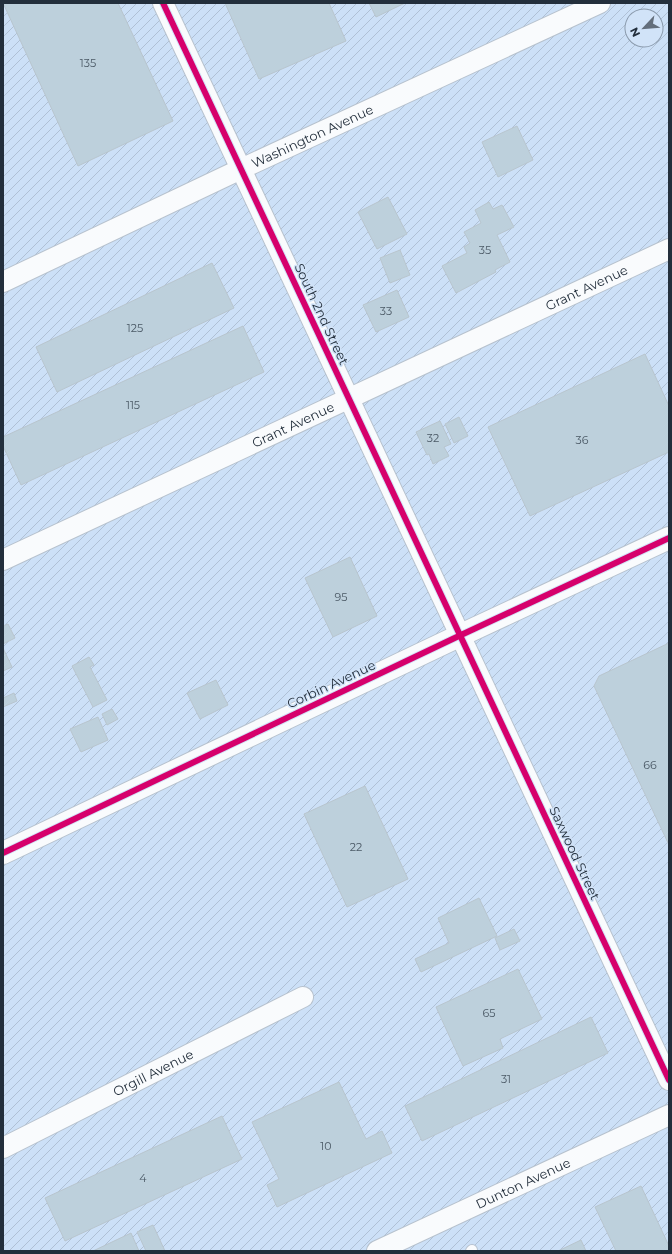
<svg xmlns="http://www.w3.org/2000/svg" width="672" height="1254" font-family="Montserrat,sans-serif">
<defs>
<pattern id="industrial-furrows" width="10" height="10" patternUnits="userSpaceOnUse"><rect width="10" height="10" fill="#cce0f7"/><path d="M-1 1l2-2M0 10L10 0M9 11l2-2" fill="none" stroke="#afc0d5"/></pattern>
</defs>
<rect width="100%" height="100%" fill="#dae4ef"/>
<!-- industrial -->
<path fill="url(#industrial-furrows)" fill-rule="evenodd" d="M3,3H669V1251H3ZM632,16H656V40H632Z"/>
<!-- building -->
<path fill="#bdd0dc" stroke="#b8c5ce" d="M3,3H118L173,121L78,166Z
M225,3H329L346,41L259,79Z
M369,3H405L376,17Z
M517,126L533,160L498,177L482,142Z
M388,197L407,234L377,249L358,212Z
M489,202L493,209L502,205L514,227L497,235L510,262L495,270L496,272L456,293L442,266L467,253L464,247L470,243L464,232L481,223L475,210Z
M400,250L410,275L390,283L380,258Z
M212,263L234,308L57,392L36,347Z
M397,290L409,317L376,332L363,305Z
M243,326L264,372L21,485L3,446V437Z
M645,354L669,406V452L530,516L488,427Z
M459,417L468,436L454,443L445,424Z
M440,421L451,444L444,447L449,456L433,464L429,454L427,455L416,432Z
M350,557L377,616L333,637L305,578Z
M8,624L15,638L3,644V626Z
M669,643V845L594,686L599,676Z
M3,648L12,667L3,671Z
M89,657L94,665L90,667L107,700L93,707L72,666Z
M216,680L228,705L200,719L187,693Z
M14,693L17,701L3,707V698Z
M112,709L118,719L107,725L102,714Z
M98,717L108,740L81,752L70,729Z
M365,786L408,879L347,907L304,814Z
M479,898L497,936L421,972L415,959L449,943L438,918Z
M514,929L520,941L500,950L495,938Z
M518,969L542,1019L500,1039L503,1048L463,1066L436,1007Z
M591,1017L608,1053L422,1141L405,1106Z
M339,1082L366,1139L382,1131L392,1153L277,1207L267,1185L279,1179L252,1122Z
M222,1116L242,1159L65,1241L45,1198Z
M641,1186L669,1246V1251H616L595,1207Z
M153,1225L165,1251H146L137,1232Z
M131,1233L139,1251H93Z
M581,1240L586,1251H558Z"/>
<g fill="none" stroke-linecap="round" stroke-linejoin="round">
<!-- lane casing -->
<g stroke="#b7c2ce" stroke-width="12">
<path id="lane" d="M471,1251L472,1250"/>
</g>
<!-- street casing -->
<g stroke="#b7c2ce" stroke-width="22">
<g id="street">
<path d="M163,3L669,1080"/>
<path id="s1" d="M3,282L241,169L600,3"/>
<path id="s2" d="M3,560L669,249"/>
<path id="s3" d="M3,1148L303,997"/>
<path id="s4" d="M377,1251L669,1115"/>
</g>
</g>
<!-- secondary casing -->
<g stroke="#b7c2ce" stroke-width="24">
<path id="secondary" d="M3,853L461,635L669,538"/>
</g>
<!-- lane -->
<use href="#lane" stroke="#f9fbfd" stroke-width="10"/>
<!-- street -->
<use href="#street" stroke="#f9fbfd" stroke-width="20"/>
<!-- secondary -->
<use href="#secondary" stroke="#f9fbfd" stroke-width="22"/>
<!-- cycleway casing -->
<g stroke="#d1e3f8" stroke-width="8">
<path id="cycleway" d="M163,3L669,1080
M3,853L461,635L669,538"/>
</g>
<!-- cycleway -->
<use href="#cycleway" stroke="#d6006c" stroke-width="6"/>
</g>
<g text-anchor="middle" stroke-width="3" stroke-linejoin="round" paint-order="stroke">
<!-- number labels -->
<g font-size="11" fill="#4a5865">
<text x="88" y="67">135</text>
<text x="485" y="254">35</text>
<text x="386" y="315">33</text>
<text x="135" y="332">125</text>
<text x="133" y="409">115</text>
<text x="433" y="442">32</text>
<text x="582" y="444">36</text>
<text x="341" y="601">95</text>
<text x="650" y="769">66</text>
<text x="356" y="851">22</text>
<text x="489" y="1017">65</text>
<text x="506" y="1083">31</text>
<text x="326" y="1150">10</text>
<text x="143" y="1182">4</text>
</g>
<!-- street labels -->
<g font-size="13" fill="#232f3c" stroke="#d1e3f8">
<text dy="5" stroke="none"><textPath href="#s1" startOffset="342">Washington Avenue</textPath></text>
<text dy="5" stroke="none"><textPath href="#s2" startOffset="644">Grant Avenue</textPath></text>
<text transform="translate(322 314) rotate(65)" y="5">South 2nd Street</text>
<text dy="5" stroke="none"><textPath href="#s2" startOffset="320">Grant Avenue</textPath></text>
<text transform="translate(331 684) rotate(-25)" y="5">Corbin Avenue</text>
<text transform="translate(575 853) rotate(65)" y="5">Saxwood Street</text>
<text dy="5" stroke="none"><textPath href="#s3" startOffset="168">Orgill Avenue</textPath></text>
<text dy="5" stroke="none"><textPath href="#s4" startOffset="161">Dunton Avenue</textPath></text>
</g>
</g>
<!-- border -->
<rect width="672" height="1254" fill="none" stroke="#232f3c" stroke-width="8"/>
<!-- north arrow -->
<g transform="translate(644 28) rotate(244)"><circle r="19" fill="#d1e3f8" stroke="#8b9bad"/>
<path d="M0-3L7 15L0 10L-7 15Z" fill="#636e7b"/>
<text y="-6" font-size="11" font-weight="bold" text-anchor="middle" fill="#232f3c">N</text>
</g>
</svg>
